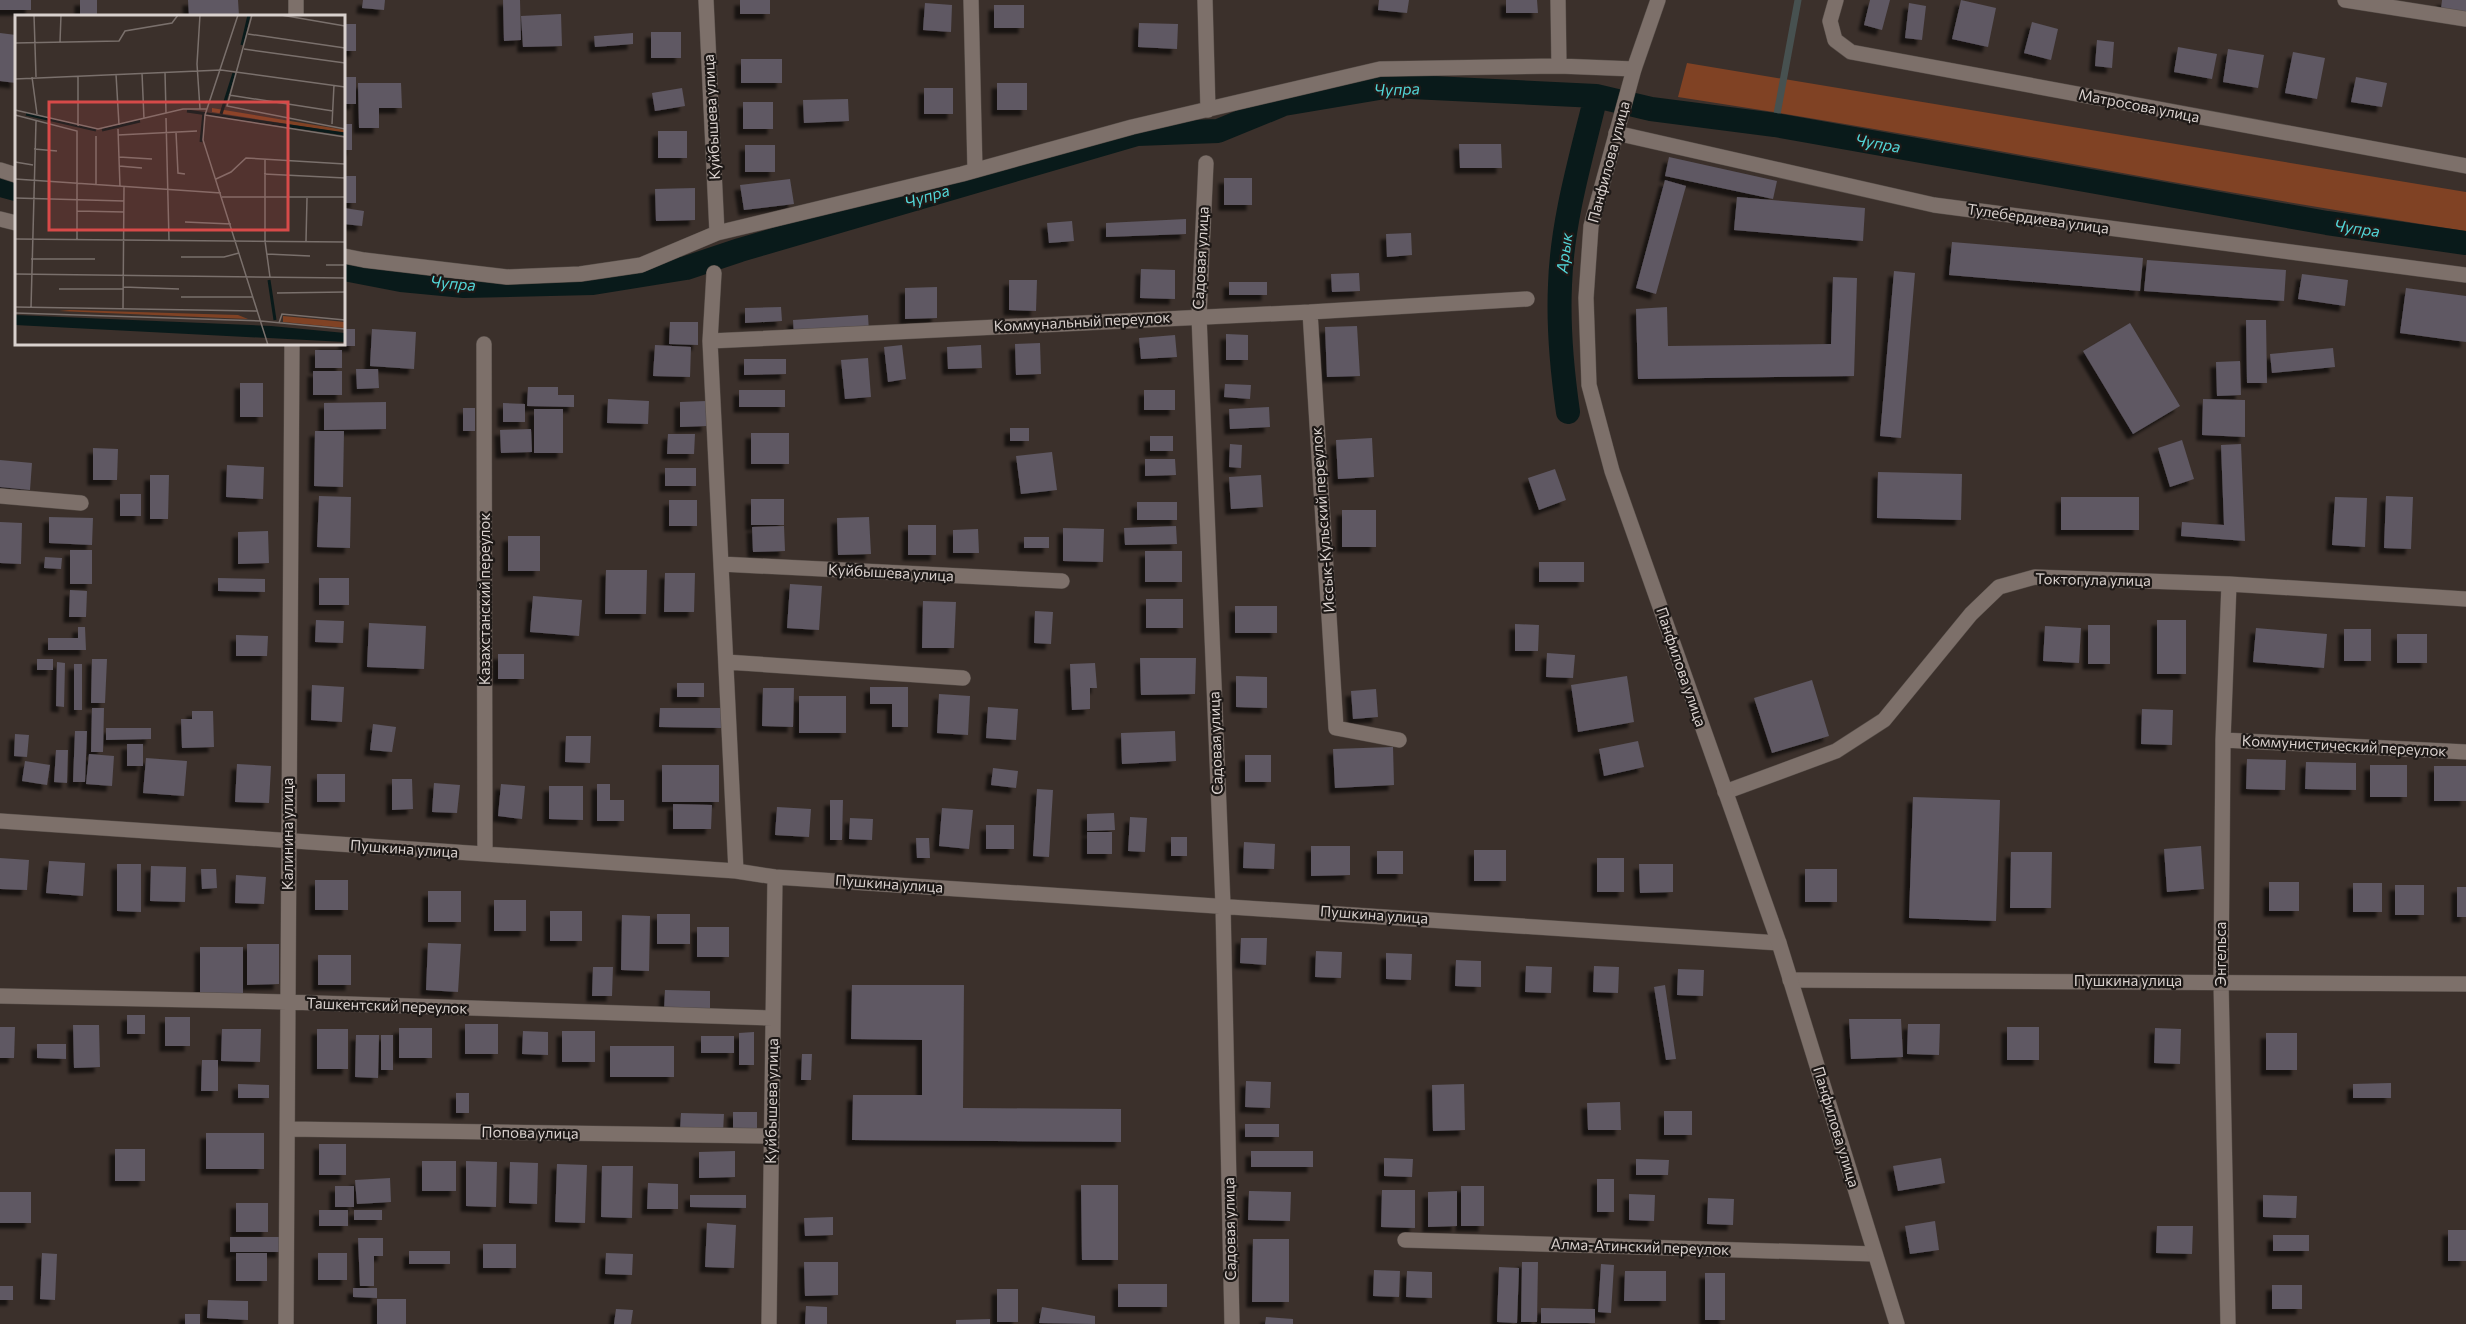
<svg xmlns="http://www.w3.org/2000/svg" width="2466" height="1324" font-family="Commissioner,sans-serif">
<defs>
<filter id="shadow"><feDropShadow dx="-5.5" dy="5.5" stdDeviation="1.5" flood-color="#0009"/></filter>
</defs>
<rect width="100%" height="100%" fill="#3b302b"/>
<!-- green -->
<path fill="#804224" d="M1687,63L2466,192V231C2203,191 1942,137 1678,97Z"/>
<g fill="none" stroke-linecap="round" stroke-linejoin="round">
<!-- stream -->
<path stroke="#475150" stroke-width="7" d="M1775,125L1798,0"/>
<!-- canal -->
<path stroke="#091a1a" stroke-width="24" d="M0,185L16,189
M344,269L401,280L464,286L593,283L686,268L740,250L1137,134L1218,131L1284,104L1391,86L1596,96L1651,109L1775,125L2327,223L2466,243
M1568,412C1562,370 1558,328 1560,285C1562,221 1581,158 1596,96"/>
</g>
<!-- building -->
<path fill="#5e5863" filter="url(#shadow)" d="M0,0H31V10H0Z
M80,0H97V16H80Z
M188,0H238L239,16H189Z
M363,0H385L384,10L362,8Z
M503,0H520L521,40L504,41Z
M740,0H770V14H740Z
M1379,0H1409L1407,13L1378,10Z
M1506,0H1537L1538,13H1506Z
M1870,0H1890L1882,30L1864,25Z
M1961,0L1996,8L1988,47L1952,39Z
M2442,0H2466V13L2441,9Z
M925,3L952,5L951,32L923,30Z
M1909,3L1926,6L1922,40L1905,38Z
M994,5H1024V28H994Z
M561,14L562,46L523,47L521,16Z
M2032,22L2058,29L2051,60L2024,53Z
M1139,23L1178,24L1177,49L1138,47Z
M344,24H356V51H344Z
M651,32H681V58H651Z
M0,33L16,35V83L0,81Z
M633,33V44L595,47L594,36Z
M2097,40L2114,42L2112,68L2095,66Z
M2178,47L2217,54L2212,79L2174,72Z
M2228,49L2264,55L2258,88L2223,82Z
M2293,52L2325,58L2317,99L2285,93Z
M741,59H782V83H741Z
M344,77H356V104H344Z
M2356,77L2387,83L2382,107L2351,102Z
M358,83H401L402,108H379V128H359Z
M997,83H1027V110H997Z
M682,88L685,106L655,111L652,93Z
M924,88H953V114H924Z
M848,99L849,121L804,123L803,100Z
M743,102H773V129H743Z
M344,124H352V150H344Z
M658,131H687V158H658Z
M1459,144H1501L1502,168H1460Z
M745,145H775V172H745Z
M1669,157L1777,181L1773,199L1665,176Z
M344,176H356V203H344Z
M1224,178H1252V205H1224Z
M790,179L794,204L744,210L740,185Z
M1665,180L1686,186L1656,294L1636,288Z
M695,188V220L656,221L655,189Z
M1737,197L1865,208L1863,241L1734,230Z
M344,208L364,211L362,226L344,224Z
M1186,219V234L1106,237V223Z
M1072,221L1074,241L1049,243L1047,223Z
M1411,233L1412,255L1387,257L1386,234Z
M1952,242L2143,258L2140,291L1949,275Z
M2147,260L2286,270L2284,301L2144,291Z
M1141,269L1175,270V299L1140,298Z
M1894,271L1915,273L1901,438L1880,436Z
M1359,273L1360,291L1332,292L1331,274Z
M2302,274L2348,280L2345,306L2298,299Z
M1833,277L1857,278L1854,376L1638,379L1636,309L1667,307L1668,346L1831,344Z
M1009,280H1037L1036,311L1009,310Z
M1229,282H1267V295H1229Z
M937,287V318L905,319V288Z
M2406,288L2466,296V342L2400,333Z
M781,307L782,321L745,323V308Z
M868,315L869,332L794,336L793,320Z
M2246,320H2266L2267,383H2247Z
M670,322H698V345L669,344Z
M2130,323L2180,406L2133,434L2083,351Z
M1357,326L1360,376L1327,377L1325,327Z
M344,329H355V346H324V344H344Z
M372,329L416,332L414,369L370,366Z
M1226,334L1248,335V360H1226Z
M1175,335L1177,357L1141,359L1139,338Z
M1040,343L1041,374L1016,375L1015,344Z
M655,345L691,347L690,377L653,376Z
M902,345L906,379L888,382L884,347Z
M981,345L982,368L948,369L947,347Z
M2333,348L2335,367L2272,373L2270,354Z
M315,350H342V368H315Z
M868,358L871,397L845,399L841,360Z
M744,359H786V374L744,375Z
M2240,361L2241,395L2217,396L2216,362Z
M356,369H378L379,388L357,389Z
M313,371H342V395H313Z
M240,383H263V417H240Z
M1225,384L1251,385L1250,399L1224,397Z
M528,387H558V395H574V407L527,406Z
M739,390H785V407H739Z
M1144,390H1175V410H1144Z
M608,399L649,401L648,424L607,423Z
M2203,399L2245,400V437L2202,435Z
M706,401L707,426L680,427V402Z
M386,402V429L324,430V403Z
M503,403L525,404V422H503Z
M1269,407L1270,427L1230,429L1229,409Z
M463,408H475V431H463Z
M534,409H563V453H534Z
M1010,428H1029V441H1010Z
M531,429L532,452L501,453L500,430Z
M315,431H344L343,487L314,486Z
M751,433H789V464H751Z
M668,434H695L694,454H667Z
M1150,436H1173V451H1150Z
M1372,438L1374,477L1338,479L1336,440Z
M2182,440L2194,479L2170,487L2158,448Z
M1230,444L1242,445L1241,468L1229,467Z
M2241,444L2245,541L2181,536L2182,522L2224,525L2221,445Z
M93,448L118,449L117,480H93Z
M1052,452L1057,490L1021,494L1016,456Z
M1145,459H1175L1176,475L1145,476Z
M0,460L32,463L30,490L0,487Z
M227,465L264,467L263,499L226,497Z
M665,468H696V486H665Z
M1555,469L1566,500L1539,510L1528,478Z
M1878,472L1962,474L1961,520L1877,518Z
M150,475H169L168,519H150Z
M1261,475L1263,507L1231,509L1229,477Z
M120,494H141V516H120Z
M319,496L351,497L350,548L317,547Z
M2386,496L2413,497L2411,549L2384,548Z
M2061,497H2139V530H2061Z
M2335,497L2367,498L2365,547L2332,545Z
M751,499H784V525H751Z
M669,500H697V526H669Z
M1137,502H1177V520H1137Z
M1342,510H1376V547H1342Z
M49,517L93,518L92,545L49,543Z
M869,517L871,554L838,555L837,518Z
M0,522L22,523L21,564L0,563Z
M908,525H936V555H908Z
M784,526L785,551L753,552L752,527Z
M1176,526L1177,544L1125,545L1124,528Z
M1063,528L1104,529L1103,562L1063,561Z
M978,529L979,553H953V530Z
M268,531L269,563L238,564V532Z
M508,536H540V571H508Z
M1024,537H1049V548H1024Z
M70,550H92V584H70Z
M1145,551H1182V582H1145Z
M45,557L62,558L61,569L44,568Z
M1539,562H1584V582H1539Z
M606,570H647L646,614H605Z
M665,573H695L694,612H664Z
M218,578L265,579V592L218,591Z
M319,578H349V605H319Z
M790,584L822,586L819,630L787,628Z
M70,590L87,591L86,617H69Z
M533,596L582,600L579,636L530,632Z
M1146,599H1183V628H1146Z
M923,601L956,602L954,648H922Z
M1235,606H1277V633H1235Z
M1035,611L1053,612L1051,644L1034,643Z
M316,620L344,621L343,643L315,642Z
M2157,620H2186V674H2157Z
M369,623L426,626L424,669L367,667Z
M1515,624L1539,625L1538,651H1515Z
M2088,625H2110V664H2088Z
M2045,626L2081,628L2079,663L2043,661Z
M78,627H85L86,650H48V638H78Z
M2256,628L2327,634L2324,668L2253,662Z
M2344,629H2371V661H2344Z
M2397,634H2427V663H2397Z
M236,635L268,636L267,656H236Z
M1547,653L1575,655L1573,678L1546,677Z
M498,654H524V679H498Z
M1140,658H1196L1195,694L1141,695Z
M37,659H53V670H37Z
M92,659H107L105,703H91Z
M57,662L65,663L64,707L56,706Z
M1095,663L1097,688H1090V709L1072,710L1070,664Z
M74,664H82V710H74Z
M1236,676L1267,677V708L1236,707Z
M1627,676L1634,722L1578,732L1571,685Z
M1812,680L1829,736L1772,753L1754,698Z
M677,683H704V697H677Z
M312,685L344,687L342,722L311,720Z
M870,687H908V727H892V704H870Z
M763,688H794L793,727L762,726Z
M1376,689L1378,717L1353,719L1351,691Z
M939,694L970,696L968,735L937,733Z
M799,696H846V733H799Z
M988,707L1018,709L1016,740L986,738Z
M92,708H104L103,752H91Z
M660,708H721V728L659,727Z
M2142,709L2173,710L2172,745L2141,744Z
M192,711H213L214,747L182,748L181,719H192Z
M373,724L396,727L392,752L370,750Z
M106,728H151V739L106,740Z
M75,731H87L85,782H73Z
M1175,731L1176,761L1122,764L1121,733Z
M15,734L29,735L27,757L14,756Z
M566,736H591L590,763L565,762Z
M1638,741L1644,767L1604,776L1599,749Z
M127,744H143V766H127Z
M1393,747L1394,785L1335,788L1333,749Z
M56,750H68L67,783L54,782Z
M89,754L114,756L112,786L86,784Z
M1245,755H1271V782H1245Z
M146,758L187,761L184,796L143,793Z
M2247,759L2286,760L2285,790L2246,789Z
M25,761L50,765L47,785L22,781Z
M2306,762L2356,763V790L2305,789Z
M237,764L271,766L269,803L235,802Z
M662,765H719V802H662Z
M2370,765H2407V797H2370Z
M2434,766H2466V801H2434Z
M993,768L1018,771L1016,788L991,785Z
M317,774H345V802H317Z
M392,779H412L413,809L392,810Z
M434,783L460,785L457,813L432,812Z
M501,784L525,786L522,819L498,816Z
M597,784H610V800H624V821H597Z
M549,786H583V820L549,819Z
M1037,789L1053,790L1049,857L1033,856Z
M1913,797L2000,800L1996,921L1909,918Z
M830,800H843L842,840H830Z
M673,804L712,805L711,829H673Z
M777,807L811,809L809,837L775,835Z
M942,808L973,810L969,849L939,846Z
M1114,813L1115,830L1087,831V814Z
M1130,817L1147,818L1145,852L1128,851Z
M850,818L873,819L872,840L849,839Z
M986,825H1014V849H986Z
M1087,832H1112V854H1087Z
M1171,837H1187V856H1171Z
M916,838H929L930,858H917Z
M1244,842L1275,844L1274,869L1243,868Z
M1311,846H1350V875L1311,876Z
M2201,846L2204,889L2167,892L2164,849Z
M1474,850H1506V881H1474Z
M1377,851H1403V874H1377Z
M2011,852H2052L2051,908H2010Z
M0,858L29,860L27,890L0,889Z
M1597,858H1624V892H1597Z
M49,861L85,863L83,896L46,893Z
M117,864H141V912L117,911Z
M1639,864H1673V892L1640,893Z
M151,866L186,867L185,902L150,901Z
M201,869H216L217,888L202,889Z
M1805,869H1837V902H1805Z
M236,875L266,877L264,904L235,903Z
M315,880H348V910H315Z
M2269,882H2299V911H2269Z
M2353,883H2382V912H2353Z
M2395,885H2424V915H2395Z
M2457,887H2466V917H2457Z
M428,891H461V922H428Z
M494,900H526V931H494Z
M550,911H582V941H550Z
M657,914H690V944H657Z
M622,915L650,916L649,971L621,970Z
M697,927H729V957H697Z
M1241,938H1267L1266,965L1240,963Z
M428,943L461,944L458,992L426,990Z
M247,944H279V984L247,985Z
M200,947H243V997H200Z
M1316,951L1342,952L1341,978L1315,977Z
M1386,953L1412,954L1411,980L1386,979Z
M318,955H351V985H318Z
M1456,960L1481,961V987L1455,986Z
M1526,966L1552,967L1551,993L1525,992Z
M1594,966L1619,967L1618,993L1593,992Z
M593,967H613L612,996H592Z
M1678,969L1704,970L1703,996L1677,995Z
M852,985H964L963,1108L1121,1109V1142L852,1140L853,1095H922V1040L851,1039Z
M1665,985L1676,1059L1666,1060L1654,987Z
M665,990L710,991V1012L664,1011Z
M127,1015H145V1034H127Z
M165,1017H190V1046H165Z
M1849,1019H1901L1903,1057L1851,1059Z
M465,1024H498V1054H465Z
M1908,1024H1940L1939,1055L1907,1054Z
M73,1025H99L100,1067L74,1068Z
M0,1027H15L14,1058H0Z
M2007,1027H2039V1060H2007Z
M399,1028H432V1058H399Z
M2155,1028L2181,1029L2180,1064L2154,1063Z
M222,1029H261L260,1062L221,1061Z
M317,1029H348V1069H317Z
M523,1031L548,1032V1055L522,1054Z
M562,1031H595V1062H562Z
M754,1032V1065H739V1033Z
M2266,1033H2297V1070H2266Z
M356,1035H379L378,1078L355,1077Z
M381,1035H393V1070H381Z
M701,1036H734V1053H701Z
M37,1044H66V1059L37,1058Z
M610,1046H674V1077H610Z
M802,1054H812L811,1080H801Z
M202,1060H218V1091H201Z
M1246,1081L1271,1082L1270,1108L1245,1107Z
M2391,1083V1098H2353V1084Z
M238,1084L269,1085V1098H238Z
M1464,1084L1465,1130L1433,1131L1432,1085Z
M456,1093H469V1113H456Z
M1620,1102L1621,1130H1588L1587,1103Z
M1664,1111H1692V1135H1664Z
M733,1112H757V1132H733Z
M681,1113L724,1114L723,1132L680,1131Z
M1245,1124H1279V1137H1245Z
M206,1133H264V1169H206Z
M319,1144H346V1175H319Z
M115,1149H145V1181H115Z
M735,1151V1177L699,1178V1152Z
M1251,1151H1313V1167H1251Z
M1384,1158L1413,1159L1412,1177L1384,1176Z
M1941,1158L1945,1183L1898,1191L1893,1166Z
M1636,1159L1669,1160L1668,1175H1636Z
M422,1161H456V1191H422Z
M466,1161L497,1162L496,1207L466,1206Z
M510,1162L538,1163L537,1204L509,1203Z
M557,1164L587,1165L585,1223L555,1222Z
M602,1166H633L632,1218L601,1217Z
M390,1178L391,1202L357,1204L355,1180Z
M1597,1179H1614V1212H1597Z
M648,1183L678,1184V1209H647Z
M1081,1185H1118V1260H1082Z
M335,1186H354V1207H335Z
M1461,1186H1484V1226H1461Z
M1382,1190H1415V1228L1381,1227Z
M1249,1191L1291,1192L1290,1221L1248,1220Z
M1457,1191V1226L1428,1227V1192Z
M0,1192H31V1223H0Z
M1629,1194L1655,1195L1654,1221L1629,1220Z
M690,1195H746V1208L690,1207Z
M2263,1195L2297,1196L2296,1218L2263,1217Z
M1708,1198L1734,1199L1733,1225L1707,1224Z
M236,1203H268V1232H236Z
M319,1210H348V1226H319Z
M354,1210H382V1220H354Z
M833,1217V1235L805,1236L804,1218Z
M1935,1221L1939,1250L1910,1254L1905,1226Z
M707,1223L736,1225L734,1268L705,1267Z
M2157,1226H2193L2192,1254L2156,1253Z
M2448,1230H2466V1261H2448Z
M2273,1235H2309V1251H2273Z
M230,1237H282V1252H230Z
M358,1238H383V1256H374V1286H360Z
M1253,1239H1289V1302H1252Z
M483,1244H516V1268H483Z
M409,1251H450V1264H409Z
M42,1253L57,1254L55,1300L40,1299Z
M236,1253H267V1281H236Z
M318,1253H347V1280H318Z
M606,1253L633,1254L632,1275L605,1274Z
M804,1262H838V1295L805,1296Z
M1522,1262H1538L1537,1322H1521Z
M1601,1264L1614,1265L1611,1313L1598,1312Z
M1499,1267L1519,1268L1517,1323L1497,1322Z
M1374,1270L1400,1271L1399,1297L1373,1296Z
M1407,1271L1432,1272V1298L1406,1297Z
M1625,1271H1666V1301H1624Z
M1705,1273H1725V1320H1705Z
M1118,1284H1167V1307H1118Z
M2272,1285H2302V1309H2272Z
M0,1286H13V1300H0Z
M353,1288H377V1298L353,1297Z
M997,1289H1018V1322H997Z
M377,1299H406V1324H377Z
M208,1300L248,1301V1320L207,1318Z
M806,1306L827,1307V1324H805Z
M1042,1307L1095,1316V1324L1039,1323Z
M1541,1308L1595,1309V1323H1541Z
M616,1309L633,1310L631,1324H614Z
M185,1314H200V1324H185Z
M1266,1317L1293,1319V1324H1265Z
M990,1319V1324H956V1320Z"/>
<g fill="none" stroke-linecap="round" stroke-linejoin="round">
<!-- minor casing -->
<g stroke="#554c47" stroke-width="16">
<path id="minor" d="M706,0L717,233
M971,0L975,170
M1205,0L1208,110
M1558,0L1559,66
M1836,0L1830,21L1835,40L1851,52L2466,166
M2345,0L2466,19
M296,16V0
M1616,133L1934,205L2466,275
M1206,163L1199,316L1223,905L1232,1324
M0,170L16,175
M0,219L16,223
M344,256L364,260L507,277L580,274L641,265L717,233L962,174L1132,127L1380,69L1559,66L1634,69
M714,273L710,341L736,871
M1310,312L1336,728L1399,740
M710,341L1310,312L1527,299
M484,344L485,854
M0,496L81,503
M721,564L1062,581
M726,662L963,678
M2223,740L2466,752
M1725,792L1836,751L1884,720L1971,614L1999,587L2035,577L2229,584L2466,599
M0,821L736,871L775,877L1779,943
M1790,980L2466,984
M0,996L287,1002L773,1018
M288,1129L772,1136
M1405,1240L1875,1254
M286,1324L292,344
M769,1324L775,877
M2228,1324L2221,981L2223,740L2229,584"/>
</g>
<!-- tertiary casing -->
<g stroke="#554c47" stroke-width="16">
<path id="tertiary" d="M1658,0L1634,69L1591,226L1586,298L1589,385L1612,471L1779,943L1897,1324"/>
</g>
<!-- minor -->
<use href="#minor" stroke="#7d706a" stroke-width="15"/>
<!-- tertiary -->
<use href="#tertiary" stroke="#7d706a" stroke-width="15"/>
</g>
<g text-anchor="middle" stroke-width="4.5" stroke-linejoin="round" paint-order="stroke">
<!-- street labels -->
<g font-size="15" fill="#d9d1ce" stroke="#1e1917">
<text transform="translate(2139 106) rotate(11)" y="5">Матросова улица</text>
<text transform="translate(712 117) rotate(-93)" y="5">Куйбышева улица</text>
<text transform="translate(1609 162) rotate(-75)" y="5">Панфилова улица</text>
<text transform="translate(2038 219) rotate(8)" y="5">Тулебердиева улица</text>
<text transform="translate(1201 258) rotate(-87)" y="5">Садовая улица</text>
<text transform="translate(1082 322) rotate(-3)" y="5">Коммунальный переулок</text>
<text transform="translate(1323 520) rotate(-94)" y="5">Иссык-Кульский переулок</text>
<text transform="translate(891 573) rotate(3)" y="5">Куйбышева улица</text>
<text transform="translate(2093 580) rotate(1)" y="5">Токтогула улица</text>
<text transform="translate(485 599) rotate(-90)" y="5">Казахстанский переулок</text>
<text transform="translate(1681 667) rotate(71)" y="5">Панфилова улица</text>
<text transform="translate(1216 743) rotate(-92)" y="5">Садовая улица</text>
<text transform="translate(2344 746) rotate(3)" y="5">Коммунистический переулок</text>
<text transform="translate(288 834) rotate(-90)" y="5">Калинина улица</text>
<text transform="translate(404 849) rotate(4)" y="5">Пушкина улица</text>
<text transform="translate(889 884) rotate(4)" y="5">Пушкина улица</text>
<text transform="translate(1374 915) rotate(4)" y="5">Пушкина улица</text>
<text transform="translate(2221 954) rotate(-90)" y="5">Энгельса</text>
<text x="2128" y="986">Пушкина улица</text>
<text transform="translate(387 1006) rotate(2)" y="5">Ташкентский переулок</text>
<text transform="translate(772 1101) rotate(-89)" y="5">Куйбышева улица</text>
<text transform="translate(1836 1127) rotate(73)" y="5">Панфилова улица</text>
<text transform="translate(530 1133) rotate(1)" y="5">Попова улица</text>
<text transform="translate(1230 1229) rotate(-91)" y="5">Садовая улица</text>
<text transform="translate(1640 1247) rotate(2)" y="5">Алма-Атинский переулок</text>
</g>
<!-- water labels -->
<g font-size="16" font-style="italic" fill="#52d5d7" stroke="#1e1917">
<text transform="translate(1397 89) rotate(-2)" y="6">Чупра</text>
<text transform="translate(1878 143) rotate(10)" y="6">Чупра</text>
<text transform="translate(927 196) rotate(-17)" y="6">Чупра</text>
<text transform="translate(2357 228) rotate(8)" y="6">Чупра</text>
<text transform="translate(1564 253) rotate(-83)" y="6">Арык</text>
<text transform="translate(453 283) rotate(5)" y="6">Чупра</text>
</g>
</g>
<!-- overview -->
<g transform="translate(15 15)">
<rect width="330" height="330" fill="#3b302b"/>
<path d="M197,93L330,115V118L197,97ZM55,295L223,300L233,304L44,296ZM268,301L330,307V313L268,307Z" fill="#804224"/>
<path d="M0,300L256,311L330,318V327L0,310Z" fill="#091a1a"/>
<path fill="none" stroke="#091a1a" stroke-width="3" d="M227,30L234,0M172,96L330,119M11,99L81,115M206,99L219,58M87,115L125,106M186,127L189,97M254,265L260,305"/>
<path fill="none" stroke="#7a706c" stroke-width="1.5" d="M19,0L21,62M223,0L190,100L188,125L253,330M237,0L212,91L330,114M266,0L330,11M233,19L330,33M45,27L46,0M0,28L104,26L110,16L157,8L163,0M229,34L330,48M150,57L151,98M127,58L129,104M101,59L104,110M17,62L22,99M0,64L206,55L330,72M214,80L318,96M185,94L182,49L185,0M0,95L83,114L168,94H192M0,100L62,116V224M190,100L330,122M151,103L154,225M317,109L319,70M63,111V61M103,114L105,172M161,117L163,158L170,159M103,120L182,116M81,121V170M19,134L42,136M104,142L137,144M250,144V226L255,262M0,147L18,150M104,151L127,153M249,159L330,163M0,164L206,178M201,164L216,157L231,143L330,149M207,182H330M0,183L109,186M62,196L109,197M170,207L216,209M0,224L330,227M291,226L292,183M252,239L295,241M166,242H209L224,238M16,244H80M311,250H330M0,259L330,263M108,272L164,274M44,274H108M262,278L330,277M166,282H238M0,292L243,296M16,293L21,106M108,294L109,172M0,298L246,306L330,314M264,308L267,299L330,305"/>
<path fill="#d74a49" fill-opacity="0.15" stroke="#d74a49" stroke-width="3" d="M34,87H273V215H34Z"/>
<rect width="330" height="330" fill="none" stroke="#d9d1ce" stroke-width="3"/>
</g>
</svg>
